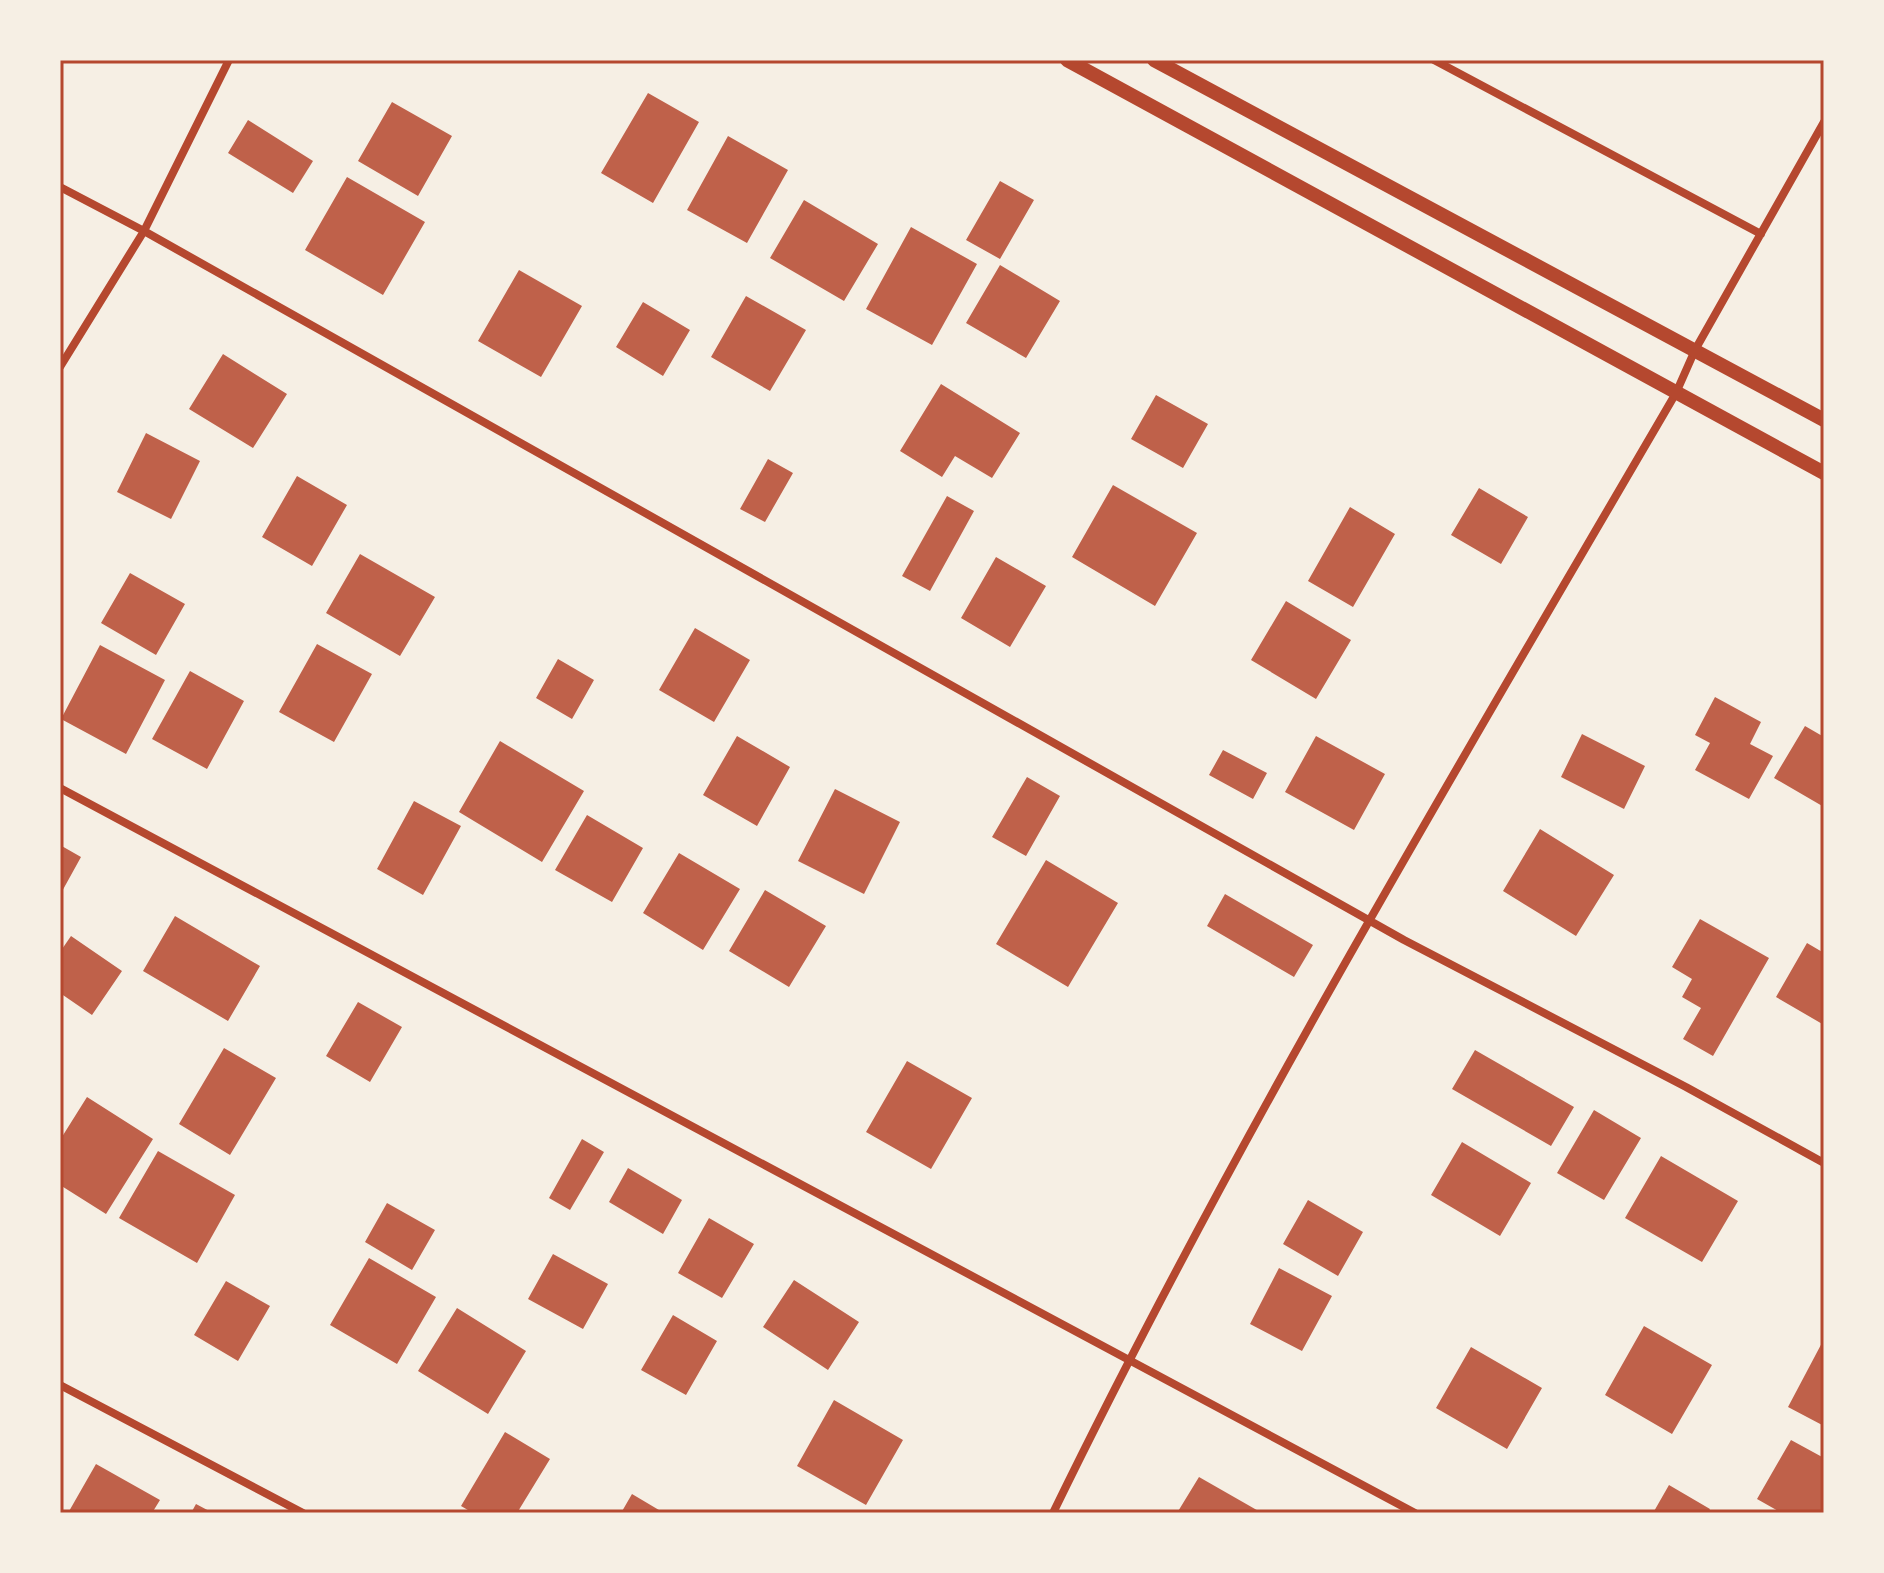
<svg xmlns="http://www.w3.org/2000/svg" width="1884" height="1573" font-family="'Open Sans',sans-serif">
<rect width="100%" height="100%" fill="#f6efe4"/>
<!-- building -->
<path fill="#bf614a" d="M648,93L699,122L653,203L601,173Z
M392,102L452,136L418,196L358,161Z
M248,120L313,161L293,193L228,153Z
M728,136L788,170L747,243L687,210Z
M347,177L425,222L383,295L305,250Z
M1000,181L1034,200L1000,259L966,240Z
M804,200L878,244L844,301L770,258Z
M911,227L977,264L932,345L866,309Z
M1000,265L1060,301L1026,358L966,323Z
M519,270L582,306L541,377L478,341Z
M746,296L806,330L770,391L711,357Z
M643,302L690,330L663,376L616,347Z
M223,354L287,394L253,448L189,409Z
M941,384L1020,433L992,478L955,456L942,477L900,451Z
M1156,395L1208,424L1183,468L1131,439Z
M146,433L200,461L171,519L117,492Z
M768,459L793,473L765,522L740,509Z
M297,476L347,505L312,566L262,537Z
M1113,485L1197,533L1155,606L1072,557Z
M1479,488L1528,517L1501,564L1451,535Z
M947,496L974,511L930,591L902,576Z
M1350,507L1395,534L1353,607L1308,581Z
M360,554L435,597L400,656L326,613Z
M996,557L1046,586L1010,647L961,618Z
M130,573L185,604L156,655L101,623Z
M1286,601L1351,640L1316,699L1251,660Z
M695,628L750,660L714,722L659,690Z
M317,644L372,674L334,742L279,712Z
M100,645L165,680L126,754L61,719Z
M558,659L594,680L572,719L536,698Z
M190,671L244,701L207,769L152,739Z
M1715,697L1761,722L1750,744L1773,756L1749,799L1695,770L1710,743L1695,735Z
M1805,726L1824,737V807L1774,778Z
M1582,734L1645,766L1624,809L1561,777Z
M737,736L790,767L757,826L703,795Z
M1316,736L1385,774L1354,830L1285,792Z
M500,741L584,791L542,862L459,812Z
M1223,750L1267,773L1253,799L1209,775Z
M1027,777L1060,796L1026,856L992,837Z
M835,789L900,822L864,894L798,861Z
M414,801L461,826L423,895L377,869Z
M587,815L643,848L612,902L555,870Z
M1540,829L1614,875L1576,936L1503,891Z
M60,845L81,857L60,895Z
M679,853L740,889L703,950L643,913Z
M1046,860L1118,903L1068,987L996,944Z
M765,890L826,926L789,987L729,951Z
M1225,894L1313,945L1294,977L1207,926Z
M175,916L260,966L228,1021L143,971Z
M1700,919L1769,958L1713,1056L1683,1039L1701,1008L1682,997L1692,979L1672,967Z
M71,936L122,971L92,1015L60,993V952Z
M1807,943L1824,953V1025L1776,997Z
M358,1002L402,1027L370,1082L326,1056Z
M224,1048L276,1078L230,1155L179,1124Z
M1475,1050L1574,1107L1551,1146L1452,1089Z
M907,1061L972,1098L931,1169L866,1132Z
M87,1097L153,1139L106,1214L60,1185V1140Z
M1594,1110L1641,1138L1604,1200L1557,1173Z
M582,1139L604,1152L570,1210L549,1198Z
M1462,1142L1531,1183L1500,1236L1431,1195Z
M158,1151L235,1195L197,1263L119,1218Z
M1661,1156L1738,1201L1702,1262L1625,1218Z
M628,1168L682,1200L663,1234L609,1202Z
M1308,1200L1363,1232L1338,1276L1283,1244Z
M387,1203L435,1230L412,1270L365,1242Z
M709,1218L754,1244L722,1298L678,1273Z
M553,1254L608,1284L583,1329L528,1299Z
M369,1258L436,1297L397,1364L330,1325Z
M1279,1268L1332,1296L1302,1351L1250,1324Z
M794,1280L859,1322L828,1370L763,1327Z
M226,1281L270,1306L238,1361L194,1335Z
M457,1308L526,1351L488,1414L418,1371Z
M673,1315L717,1341L686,1395L641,1370Z
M1644,1326L1712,1365L1672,1434L1605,1395Z
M1824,1339V1426L1788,1407Z
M1471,1347L1542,1388L1507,1449L1436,1408Z
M834,1400L903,1440L866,1505L797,1466Z
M505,1432L550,1459L517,1513H473L461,1506Z
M1791,1440L1824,1458V1513H1782L1757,1499Z
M96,1464L160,1500L152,1513H68Z
M1199,1477L1262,1513H1177Z
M1669,1485L1710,1509L1708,1513H1653Z
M632,1494L664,1513H621Z
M196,1504L213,1513H191Z"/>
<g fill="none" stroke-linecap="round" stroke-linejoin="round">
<!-- minor -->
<path stroke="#b5482f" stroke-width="8" d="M1434,60L1761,234
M60,187L144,231L1404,940L1686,1087L1824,1163
M60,367L144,231L229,60
M60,788L1415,1513
M60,1385L303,1513
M1053,1513C1240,1129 1461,762 1676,393L1695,350L1824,122"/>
<!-- tertiary -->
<path stroke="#b5482f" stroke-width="14" d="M1067,60L1824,473
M1154,60L1824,420"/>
</g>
<!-- border -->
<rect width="1884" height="1573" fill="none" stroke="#f6efe4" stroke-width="124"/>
<rect x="62" y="62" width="1760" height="1449" fill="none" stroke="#b5482f" stroke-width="3"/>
</svg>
